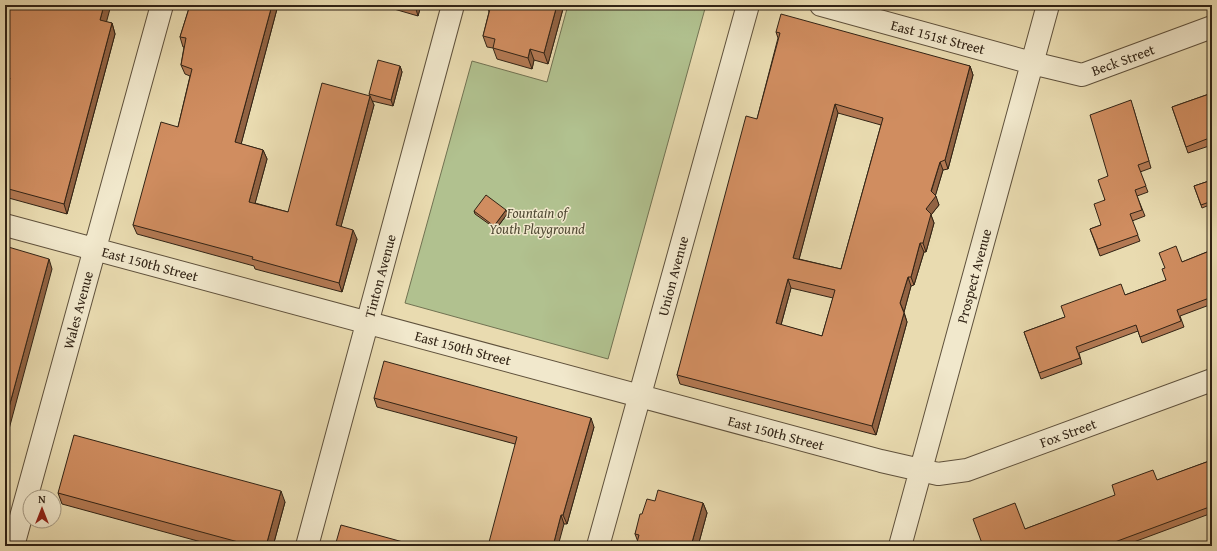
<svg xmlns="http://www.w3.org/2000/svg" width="1217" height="551" font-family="'Gentium Book Plus',serif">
<rect width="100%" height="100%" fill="#e9dbb0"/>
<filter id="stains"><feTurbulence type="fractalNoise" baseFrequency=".005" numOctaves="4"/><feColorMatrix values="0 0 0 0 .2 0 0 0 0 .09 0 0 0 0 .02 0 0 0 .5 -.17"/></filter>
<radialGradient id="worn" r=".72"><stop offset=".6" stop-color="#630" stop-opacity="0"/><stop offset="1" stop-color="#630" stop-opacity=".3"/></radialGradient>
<!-- green -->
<path fill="#b1c18f" stroke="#717252" d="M568,5H706L608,359L405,303L472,61L547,82Z"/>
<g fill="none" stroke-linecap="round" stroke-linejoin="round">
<!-- minor casing -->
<g stroke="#5f513c" stroke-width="24">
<path id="minor" d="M821,5L1032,63L1082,75L1212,27
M5,225L881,461L938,474L967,470L1212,380
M13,546L162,5
M307,546L453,5
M598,546L748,5
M900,546L1048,5"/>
</g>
<!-- minor -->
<use href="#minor" stroke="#f1e8cc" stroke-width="22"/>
</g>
<!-- wall -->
<path fill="#b37953" stroke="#312315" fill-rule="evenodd" d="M5,5L106,22L112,23L115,34L67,214L5,197V95L7,87L5,86Z
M190,5H278L241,144L263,150L267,159L255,203L288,212L370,96L369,94L400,66L402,72L393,106L372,101L374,105L341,226L357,239L342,292L255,269L254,266L137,234L133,225L178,127L190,76L185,74L181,65L184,47H183L180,37Z
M392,5H421L418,16L394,9Z
M487,5H564L548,64L534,60L532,69L497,59L493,48L487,47L483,36L489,12Z
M776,32L970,66L973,75L948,169L943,170L935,196L939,205L931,215L934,223L926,252H924L914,285L911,286L904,312L907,322L876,435L680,384L677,375L757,119L778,38ZM838,113L881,125L841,269L799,259ZM791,288L833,298L822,336L781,325Z
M1212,93V145L1188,153L1172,107Z
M1133,107L1151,168L1140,172L1148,192L1137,196L1145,216L1132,221L1140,241L1100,256L1090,229L1101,225L1108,176Z
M1212,180V204L1202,208L1194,186Z
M506,210L508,213L496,229L475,214L474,211Z
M1212,250V304L1180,316L1184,327L1142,343L1138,331L1079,353L1082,364L1041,379L1024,332L1166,280L1182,262Z
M374,398L594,427L567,524H564L515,444L377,407Z
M1212,460V513L1123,546H983L1025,529Z
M58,493L285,502L273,546H216L62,504Z
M703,503L707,513L698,546H636L638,542L635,534L642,514Z"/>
<!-- shaded-wall -->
<path fill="#926343" stroke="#312315" d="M104,5H111L104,31L100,20Z
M272,5H278L239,152L235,142Z
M417,5H421L418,16L416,9Z
M557,5H564L548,64L544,53Z
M112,23L115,34L67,214L64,204Z
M530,49L534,60L532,69L528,58Z
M400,66L402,72L393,106L391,100Z
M970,66L973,75L948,169L945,160Z
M370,96L374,105L339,234L336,225Z
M835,104L838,113L797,267L793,258Z
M263,150L267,159L253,211L249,202Z
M940,162L943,170L935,197L936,196L939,205L931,215L934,223L926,252L923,243L926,209Z
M506,210L508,213L496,229L494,226Z
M353,230L357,239L342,292L339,283Z
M920,243L924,252L914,285L911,277Z
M49,259L52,269L5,444V422Z
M908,277L911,286L904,312L900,303Z
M788,279L791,288L779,332L776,323Z
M904,313L907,322L876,435L872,426Z
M591,418L594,427L567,524L563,515Z
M281,491L285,502L273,546H266Z
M703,503L707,513L698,546H691Z
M561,515L564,524L558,546H553Z"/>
<!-- building -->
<path fill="#d08d60" stroke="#312315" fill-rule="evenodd" d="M5,5H47L50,6V5H104L100,20L112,23L64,204L5,188V95L10,78L5,76Z
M190,5H272L235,142L263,150L249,202L288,212L322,83L370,96L336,225L353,230L339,283L252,259L253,257L133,225L161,122L178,127L192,69L181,65L186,38L180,37Z
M400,5H417L416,9Z
M490,5H557L544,53L530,49L528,58L493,48L495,39L483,36L491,5Z
M781,14L970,66L945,160L940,162L931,191L936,196L926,209L931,214L923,243H920L911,277H908L900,303L904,313L872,426L677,375L746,116L757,119L780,33L776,32ZM835,104L883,118L841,269L793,258ZM788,279L835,290L822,336L776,323Z
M378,60L400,66L391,100L369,94Z
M1212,93V137L1186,147L1172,107Z
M1131,100L1149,161L1138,165L1146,186L1135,190L1142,210L1130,214L1138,235L1098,249L1090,229L1101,225L1094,204L1105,200L1098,180L1108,176L1090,115Z
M1212,180V201L1201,205L1194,186Z
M486,195L506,210L494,226L474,211Z
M5,246L49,259L5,422Z
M1176,246L1182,262L1212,250V297L1177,310L1181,321L1140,337L1136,325L1076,347L1080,358L1039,373L1024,332L1065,317L1061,306L1121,284L1125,295L1166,280L1162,269L1165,268L1159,253Z
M384,361L591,418L563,515H561L553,546H488L517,437L374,398Z
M74,435L281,491L266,546H253L58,493Z
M1212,460V506L1104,546H983L973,519L1015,503L1025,529L1115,495L1112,485L1153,470L1157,480Z
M658,490L703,503L691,546H636L639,535L635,534L640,514H642L647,499L655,501Z
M341,525L403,542L402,546H335Z
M1212,542V546H1202Z"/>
<g text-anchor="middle" stroke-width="3" stroke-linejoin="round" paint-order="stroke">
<!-- street labels -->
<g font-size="14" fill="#312315" stroke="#f1e8cc">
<text transform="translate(938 37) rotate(15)" y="5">East 151st Street</text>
<text transform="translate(1123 60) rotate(-20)" y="5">Beck Street</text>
<text transform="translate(150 264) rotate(15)" y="5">East 150th Street</text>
<text transform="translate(380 276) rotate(-75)" y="5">Tinton Avenue</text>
<text transform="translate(673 276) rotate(-75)" y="5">Union Avenue</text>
<text transform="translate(974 276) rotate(-75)" y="5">Prospect Avenue</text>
<text transform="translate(78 310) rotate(-75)" y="5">Wales Avenue</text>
<text transform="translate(463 348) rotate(15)" y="5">East 150th Street</text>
<text transform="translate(776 433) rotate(15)" y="5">East 150th Street</text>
<text transform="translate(1068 433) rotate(-20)" y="5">Fox Street</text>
</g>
<!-- park labels -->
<g font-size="14" font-style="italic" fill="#514a34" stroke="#f1e8cc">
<text x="537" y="218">Fountain of<tspan x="537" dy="16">Youth Playground</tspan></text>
</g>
</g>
<!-- margin -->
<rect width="1217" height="551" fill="none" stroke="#e9dbb0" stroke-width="20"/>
<rect x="6" y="6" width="1205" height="539" fill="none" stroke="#312315" stroke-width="2"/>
<rect x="10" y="10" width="1197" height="531" fill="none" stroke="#312315"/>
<!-- north arrow -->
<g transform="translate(42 509)"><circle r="19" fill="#f1e8cc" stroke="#a49983"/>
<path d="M0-3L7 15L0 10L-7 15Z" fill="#8f2418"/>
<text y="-6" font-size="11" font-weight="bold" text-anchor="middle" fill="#312315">N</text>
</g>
<rect width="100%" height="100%" filter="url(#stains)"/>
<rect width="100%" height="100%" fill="url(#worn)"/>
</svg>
